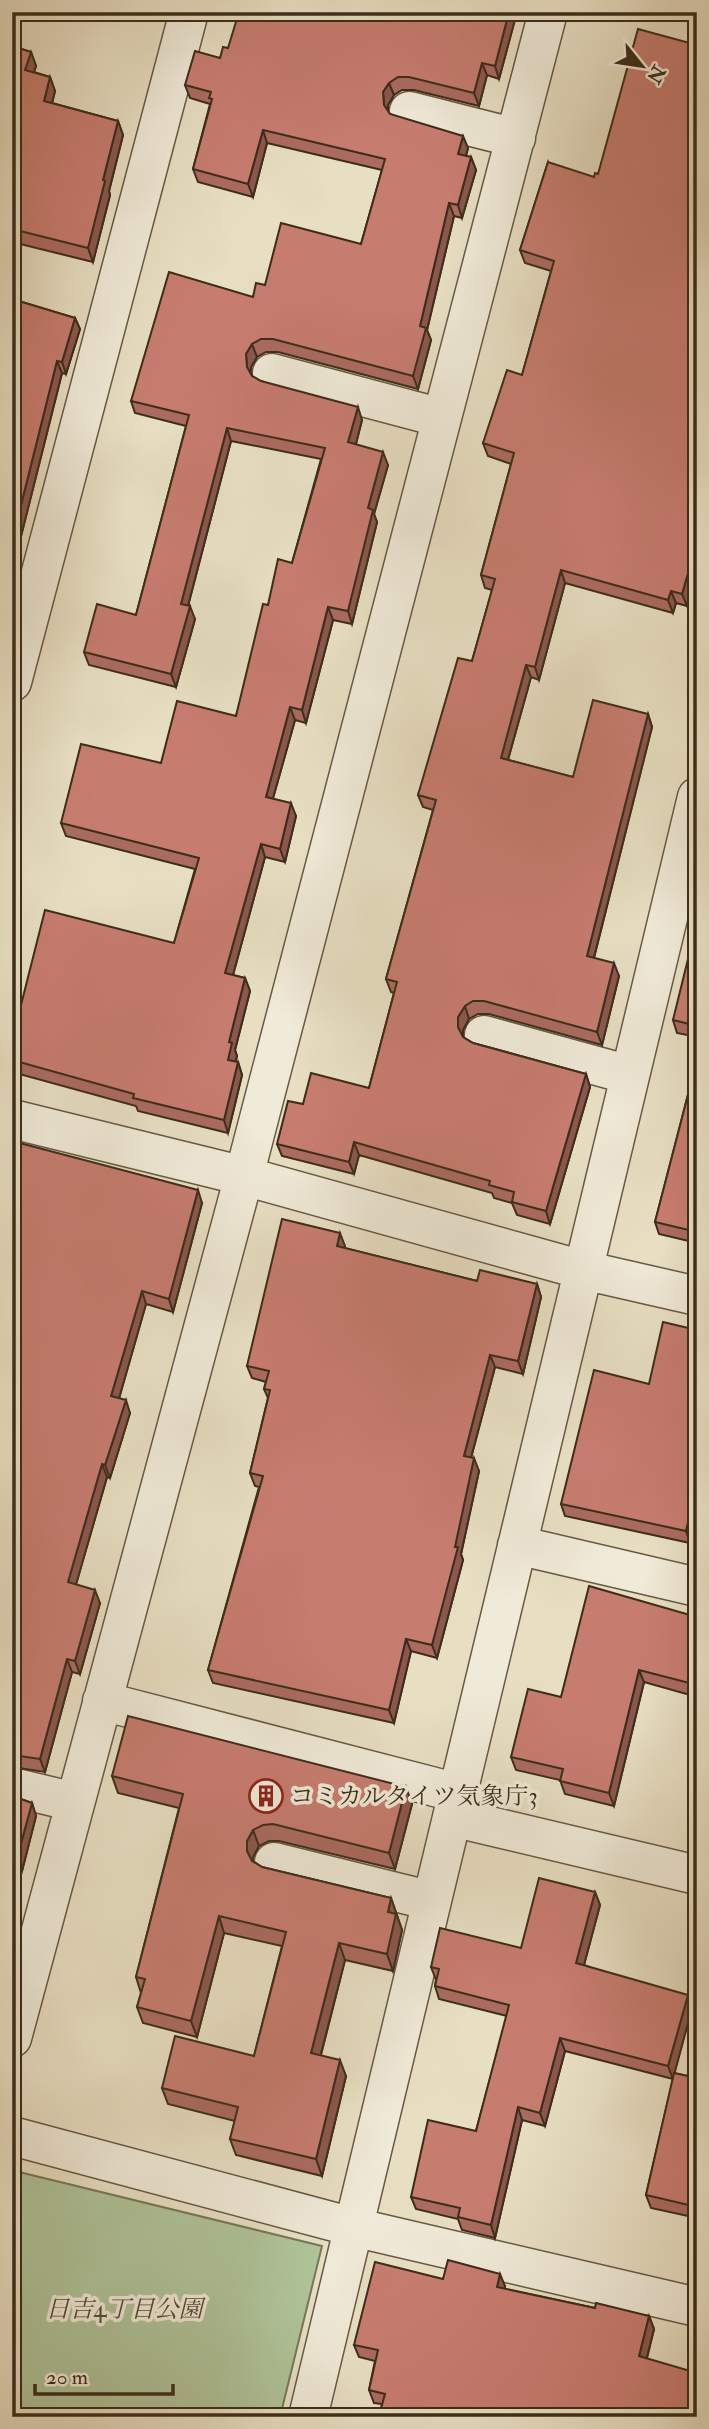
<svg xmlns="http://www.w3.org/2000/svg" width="709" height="2429" font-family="'IM FELL Double Pica','Noto Serif JP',serif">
<rect width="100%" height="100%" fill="#e8dfc3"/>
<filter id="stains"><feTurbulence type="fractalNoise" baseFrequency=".00286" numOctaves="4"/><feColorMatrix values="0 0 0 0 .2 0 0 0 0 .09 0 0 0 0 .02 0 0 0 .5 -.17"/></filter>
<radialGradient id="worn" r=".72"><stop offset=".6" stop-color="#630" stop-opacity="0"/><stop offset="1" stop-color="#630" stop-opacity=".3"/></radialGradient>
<!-- green -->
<path fill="#afc399" stroke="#76785a" stroke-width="2" d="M15,2171L322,2246L280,2417H12V2173Z"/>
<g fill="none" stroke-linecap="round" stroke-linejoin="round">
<!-- minor casing -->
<g stroke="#675a44" stroke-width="41">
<path id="minor" d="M409,111L516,138
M272,373L442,418
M12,682L189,12
M484,1035L630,1075
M12,1119L244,1176L583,1270L697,1296
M517,1545L697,1587
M102,1701L458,1793
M12,1787L75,1802
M452,1817L697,1875
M274,1862L432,1901
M12,2038L244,1176L548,12
M12,2136L353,2227L697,2307
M308,2417L697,797"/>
</g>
<!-- minor -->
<use href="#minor" stroke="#f0ead8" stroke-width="38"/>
</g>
<!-- wall -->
<path fill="#ab6b60" stroke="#3c2d1a" stroke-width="2" d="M517,12L499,79L487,75L479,106L414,90H402L394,95L388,105V112L390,114L468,148L466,156L471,157L476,170L462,218L454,216L427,330L431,340L418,389L278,352H266L257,357L251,367V374L252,376L261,381L362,420L356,444L388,465L374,514L377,522L352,624L333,620L306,723L295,720L273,798L296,816L285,862L265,857L233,975L245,978L250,991L235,1050L237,1056L235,1062H238L242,1075L228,1133L138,1111L136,1106L12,1072V1007L20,1009L174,943L195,869L66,836L61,823L161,763L236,716L268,605L292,563L321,459L231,441L188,606L195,619L176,687L89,665L84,652L136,615L186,426L135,413L131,401L253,297L265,285L361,244L382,170L267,143L253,197L198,182L193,169L210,104L190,98L185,85L220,58L228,48Z
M12,46L31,52L36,66L34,72L50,77L55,91L52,103L118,121L123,135L109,191L110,195L93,262L12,242Z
M548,162L687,606L676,603L673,613L565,583L539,680L531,677L508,760L573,777L648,714L652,727L594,958L619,976L602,1045L489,1014H478L469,1019L463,1030V1037L473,1043L586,1074L590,1087L550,1224L517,1215L512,1203L494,1198L492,1193L359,1155L354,1174L282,1156L277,1144L303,1104L369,1088L394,993L391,992L386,979L433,810L423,807L418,795L472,661L492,590L485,588L481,575L511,464L488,456L483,443L522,375L551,271L525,263L520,250Z
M12,299L75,318L80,329L66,374L62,373L14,564L12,563Z
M697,961V1037L677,1033L673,1020Z
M697,1060V1243L659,1234L655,1222Z
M12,1141L202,1203L173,1312L146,1304L119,1398L130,1413L110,1478L107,1477L76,1584L100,1603L80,1674L72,1672L45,1772L12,1767Z
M345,1246L344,1248L477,1281L537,1284L541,1297L523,1374L495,1367L471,1458L479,1471L461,1554L463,1560L437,1658L411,1651L394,1723L213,1683L208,1670L259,1487L255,1486L250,1473L268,1398L264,1389L266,1382L252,1378L247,1366Z
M697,1330V1513L690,1543L565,1516L561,1504L649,1384Z
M697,1617V1697L644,1682L614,1806L565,1794L560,1780L516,1770L511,1757L561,1697Z
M112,1776L412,1804L395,1869L279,1841H269L259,1846L253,1857V1861L262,1867L391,1898L402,1930L393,1971L345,1960L321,2055L346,2076L322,2176L236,2155L230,2139L235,2121L168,2104L162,2088L254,2056L282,1946L224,1933L197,2037L143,2023L137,2007L141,1993L136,1977L179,1808L118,1793Z
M12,1796L32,1803L36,1816L22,1871L12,1869Z
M595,1892L600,1905L584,1965L692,2008L674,2073L697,2078V2218L651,2208L646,2195L673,2079L565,2051L545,2126L522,2120L495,2238L462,2230L458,2219L416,2209L411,2197L476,2131L507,2016L439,1999L435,1986L436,1980L431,1967L521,1948Z
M443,2279L505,2286L504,2289L595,2308L649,2316L654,2329L647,2358L697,2417H379L382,2404L374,2403L369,2390L375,2361L359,2357L354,2345Z"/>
<!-- shaded-wall -->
<path fill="#8b574e" stroke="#3c2d1a" stroke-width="2" d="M509,12H517L499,79L495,66Z
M31,52L36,66L30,84L25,70Z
M482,63L487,75L479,106L474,93Z
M50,77L55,91L49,115L44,101Z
M389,83L394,95L388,105V118L384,105L383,92Z
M118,121L123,135L109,191L110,195L93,262L88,248L103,180Z
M263,130L267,143L253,197L248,184Z
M463,136L468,148L463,166L458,154Z
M471,157L476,170L462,218L458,205Z
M449,203L454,216L427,330L431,340L418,389L413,376L420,326Z
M75,318L80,329L66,374L62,362Z
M252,344L257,357L251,367V379L247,367L246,354Z
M57,361L62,373L14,564L12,559V541Z
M358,407L362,420L353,455L348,442Z
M227,428L231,441L185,617L181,604Z
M383,452L388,465L374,514L377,522L352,624L348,611L368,508Z
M697,542V571L687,606L682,594Z
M561,570L565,583L539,680L535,667Z
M671,591L676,603L673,613L668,600Z
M190,606L195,619L176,687L171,674Z
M328,607L333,620L306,723L302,710Z
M526,665L531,677L505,770L501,758Z
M290,707L295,720L270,809L266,797Z
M648,714L652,727L591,969L587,956Z
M291,803L296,816L285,862L280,849Z
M261,844L265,857L230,986L225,973Z
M614,963L619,976L602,1045L597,1032Z
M245,978L250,991L235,1050L237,1056L232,1073L228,1060L229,1042Z
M465,1006L469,1019L463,1030V1040L458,1027V1017Z
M238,1062L242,1075L228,1133L224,1120Z
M586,1074L590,1087L550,1224L546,1211Z
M354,1142L359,1155L354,1174L349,1162Z
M198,1190L202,1203L173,1312L169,1299Z
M340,1233L345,1246L342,1259L337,1246Z
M537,1284L541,1297L523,1374L518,1361Z
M142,1291L146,1304L116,1409L111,1396Z
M490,1355L495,1367L468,1469L464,1456Z
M126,1400L130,1413L110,1478L105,1465Z
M474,1458L479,1471L461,1554L463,1560L437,1658L432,1645Z
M102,1464L107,1477L73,1595L68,1582Z
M695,1491L697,1497V1513L690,1543L686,1531Z
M95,1590L100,1603L80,1674L75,1661Z
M406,1639L411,1651L394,1723L389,1710Z
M67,1659L72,1672L45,1772L40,1759Z
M639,1670L644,1682L614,1806L609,1793Z
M406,1787L412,1804L395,1869L389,1853Z
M32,1803L36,1816L22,1871L17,1858Z
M253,1830L259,1846L253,1857V1867L247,1851V1841Z
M595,1892L600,1905L581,1976L576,1963Z
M391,1898L402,1930L393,1971L387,1954L388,1912Z
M219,1916L224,1933L197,2037L191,2021Z
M339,1943L345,1960L317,2069L311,2053Z
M688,1995L692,2008L673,2079L668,2066Z
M560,2038L565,2051L545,2126L540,2113Z
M340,2060L346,2076L322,2176L316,2159Z
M518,2107L522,2120L495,2238L491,2225Z
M500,2274L505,2286L502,2300L497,2287Z
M649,2316L654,2329L644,2369L639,2356Z"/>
<!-- building -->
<path fill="#c77c70" stroke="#3c2d1a" stroke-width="2" d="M239,12H509L495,66L482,63L474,93L409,77H398L389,83L383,92L384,105L390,114L463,136L458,154L471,157L458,205L449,203L420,326L426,328L413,376L273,339H261L252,344L246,354L247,367L252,376L261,381L358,407L348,442L383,452L368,508L373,510L348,611L328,607L302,710L290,707L266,797L291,803L280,849L261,844L225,973L245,978L229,1042L232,1043L228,1060L238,1062L224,1120L133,1098L134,1094L12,1060V1007L20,1009L45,910L174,943L199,858L61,823L81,744L161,763L177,701L236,716L263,604L268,605L278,559L292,563L325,448L227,428L181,604L190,606L171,674L84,652L97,604L136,615L189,415L131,401L169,272L253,297L256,283L265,285L281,223L361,244L385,159L263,130L248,184L193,169L212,99L209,98L211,92L185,85L195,51L220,58L223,47L228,48Z
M638,29L697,45V542L682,594L671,591L668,600L561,570L535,667L526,665L501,758L573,777L593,700L648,714L587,956L614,963L597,1032L484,1001H473L465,1006L458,1017V1027L463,1037L473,1043L586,1074L546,1211L512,1202L514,1192L489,1185L490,1181L354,1142L349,1162L277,1144L288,1101L303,1104L311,1073L369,1088L397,982L386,979L436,800L418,795L458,658L472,661L495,579L481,575L514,453L483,443L507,370L522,375L554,261L520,250L548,162L594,177L595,173L598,174Z
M12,46L31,52L25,70L50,77L44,101L118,121L103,180L105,181L88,248L12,229Z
M12,299L75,318L62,362L57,361L12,541Z
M688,959L697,961V1026L673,1020Z
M697,1060V1232L655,1222Z
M12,1141L198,1190L169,1299L142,1291L111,1396L126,1400L105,1465L102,1464L68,1582L95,1590L75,1661L67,1659L40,1759L12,1755Z
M282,1219L340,1233L337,1246L477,1281L480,1270L537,1284L518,1361L490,1355L464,1456L474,1458L455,1547H458L432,1645L406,1639L389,1710L208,1670L263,1476L250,1473L270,1390L264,1389L269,1371L247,1366Z
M663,1322L697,1330V1491H695L686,1531L561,1504L594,1370L649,1384Z
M589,1586L697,1617V1685L639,1670L609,1793L560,1781L563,1769L511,1757L528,1689L561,1697Z
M128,1716L406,1787L389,1853L273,1824L263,1825L253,1830L247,1841V1851L252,1861L262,1867L391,1898L388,1912L396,1914L387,1954L339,1943L311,2053L340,2060L316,2159L230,2139L238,2107L162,2088L175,2036L254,2056L286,1932L219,1916L191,2021L137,2007L145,1979L136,1977L183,1794L112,1776Z
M12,1796L32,1803L17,1858L12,1857Z
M539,1878L595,1892L576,1963L688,1995L668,2066L560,2038L540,2113L518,2107L491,2225L458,2217L460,2208L411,2197L428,2120L476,2131L509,2005L435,1986L439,1969L431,1967L440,1928L521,1948Z
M674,2073L697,2078V2207L646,2195Z
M448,2260L500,2274L497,2287L595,2308L596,2303L649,2316L639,2356L697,2373V2417L379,2416L385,2394L369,2390L378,2350L354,2345L375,2262L443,2279Z"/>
<!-- icons -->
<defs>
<g id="building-ring" transform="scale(1.75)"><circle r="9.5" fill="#f0ead8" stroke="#8f2418" stroke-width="1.5"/><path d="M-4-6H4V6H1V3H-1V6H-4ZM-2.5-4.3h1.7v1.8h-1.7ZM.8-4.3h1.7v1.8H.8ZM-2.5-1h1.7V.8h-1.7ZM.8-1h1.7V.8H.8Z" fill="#8f2418"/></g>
</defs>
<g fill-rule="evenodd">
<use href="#building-ring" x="266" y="1796"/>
</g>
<g text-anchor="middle" stroke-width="7" stroke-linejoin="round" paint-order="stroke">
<!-- poi labels -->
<g font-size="24" fill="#3c2d1a" stroke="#f0ead8" text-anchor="start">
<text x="290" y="1804">コミカルタイツ気象庁3</text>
</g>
<!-- park labels -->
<g font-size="24" font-style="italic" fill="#534b33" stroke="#f0ead8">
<text x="124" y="2317">日吉4丁目公園</text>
</g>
</g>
<!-- margin -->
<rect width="709" height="2429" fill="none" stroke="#e8dfc3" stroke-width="42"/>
<rect x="14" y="14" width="681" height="2401" fill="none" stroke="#3c2d1a" stroke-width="3.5"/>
<rect x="21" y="21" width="667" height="2387" fill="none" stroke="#3c2d1a" stroke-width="2"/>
<!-- north arrow -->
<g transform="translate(642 66) rotate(120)" stroke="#f0ead8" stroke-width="5" paint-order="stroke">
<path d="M0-5L12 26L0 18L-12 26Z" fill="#3c2d1a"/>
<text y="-10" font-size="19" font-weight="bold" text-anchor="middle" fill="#3c2d1a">N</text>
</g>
<!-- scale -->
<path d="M35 2384v10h138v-10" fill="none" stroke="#3c2d1a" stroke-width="3.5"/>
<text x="46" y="2384" font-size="21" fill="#3c2d1a" stroke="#f0ead8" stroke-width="5" paint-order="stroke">20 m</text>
<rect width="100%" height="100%" filter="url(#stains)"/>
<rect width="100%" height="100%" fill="url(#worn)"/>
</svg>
